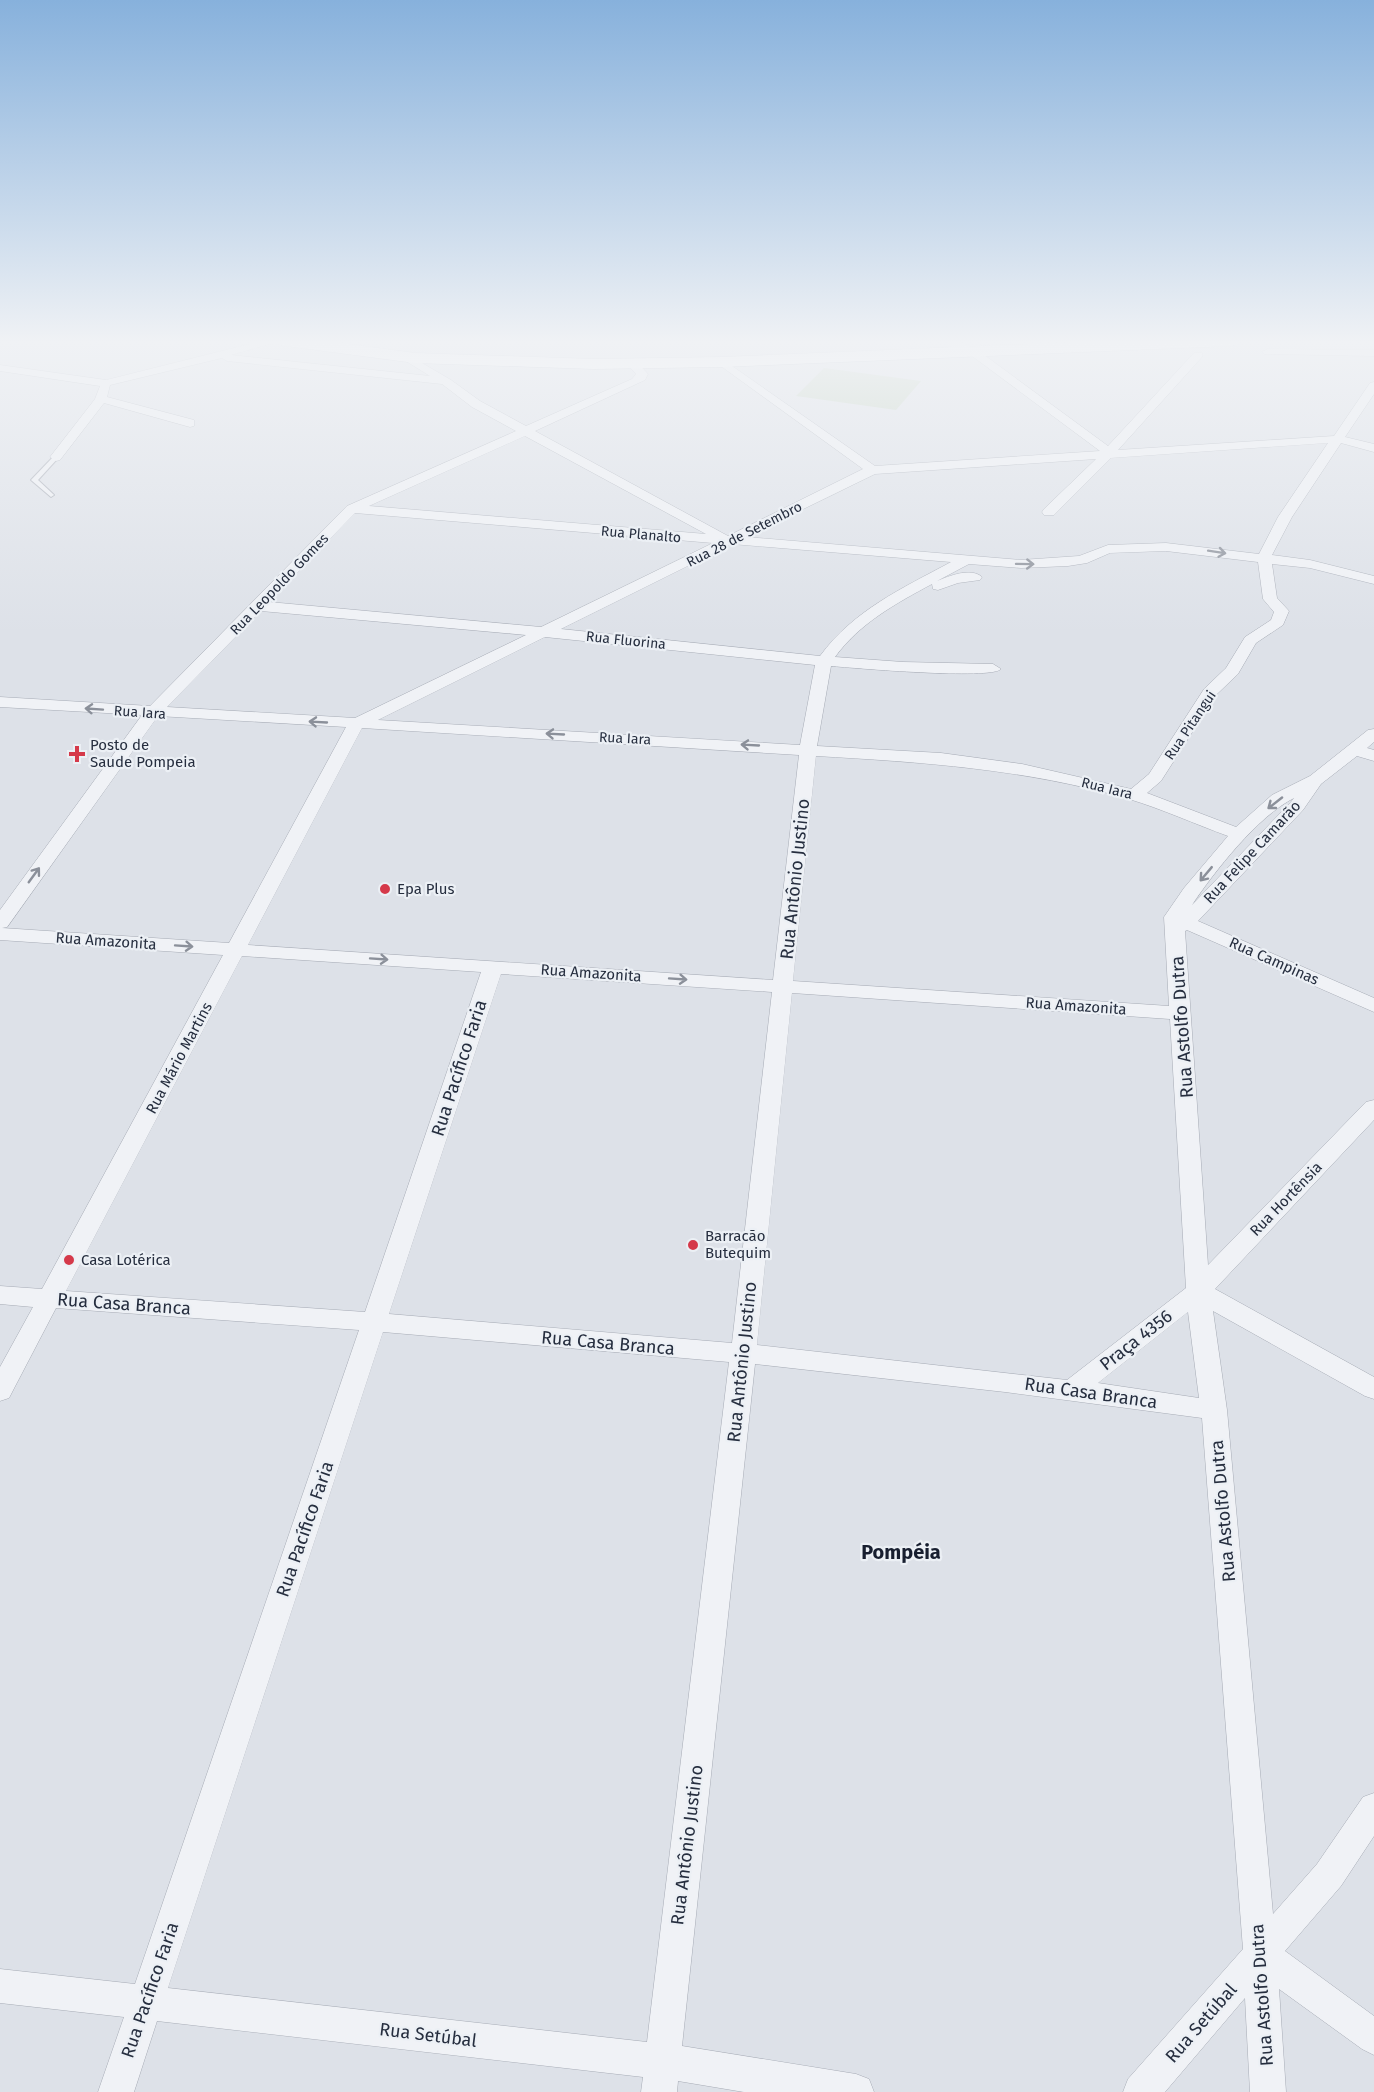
<svg xmlns="http://www.w3.org/2000/svg" width="1374" height="2092" font-family="'Fira Sans',sans-serif">
<rect width="100%" height="100%" fill="#dde1e8"/>
<!-- green -->
<path fill="#c2d2bd" d="M824,368L921,381L896,410L796,396Z"/>
<g fill="none" stroke-linecap="round" stroke-linejoin="round">
<!-- lane casing -->
<g stroke="#a6abb5" stroke-width="2">
<path id="lane" d="M54,456L59,457L38,480L53,494L54,495L51,497L31,480Z"/>
</g>
<!-- street casing -->
<g stroke="#a6abb5" stroke-width="1">
<path id="street" d="M262,341H280L231,355L430,376L401,358V354L405,353L451,380L480,401L526,426L632,379L636,374L627,364L633,361L637,362L648,374L645,380L535,431L728,536L863,469L718,364V360L722,359L875,466L1100,451L968,353L948,345V341H957L976,349L1108,446L1194,353H1202V357L1118,450L1334,436L1370,383L1374,382V394L1345,437L1374,444V452L1341,443L1292,517L1272,555L1310,560L1374,576V584L1310,568L1272,564L1277,598L1289,611L1283,625L1256,643L1238,674L1216,695L1161,781L1147,793L1236,827L1272,795L1310,776L1368,730L1374,729V742L1367,748L1374,750V761L1357,756L1321,784L1303,810L1198,921L1374,998V1012L1187,930L1185,931L1208,1265L1366,1102L1374,1100V1120L1215,1289L1374,1377V1399L1365,1396L1213,1311L1227,1410L1273,1914L1317,1864L1363,1797L1374,1793V1836L1341,1886L1285,1951L1374,2016V2055L1362,2049L1279,1989L1286,2092H1250L1245,1998L1165,2092H1123L1128,2079L1243,1949L1202,1418L1005,1392L755,1364L682,2046L856,2074L869,2079L874,2092H744L678,2081L677,2092H641L643,2077L157,2021L134,2092H98L124,2017L0,2003V1969L135,1984L359,1330L56,1308L9,1398L0,1401V1367L33,1307L0,1304V1286L42,1289L223,955L0,940V910L142,715L0,707V697L150,706L347,506L516,431L472,407L442,384L227,361L222,358L110,385L107,397L194,420V426L190,427L104,403L60,460L56,461L50,457L95,399L100,386L0,371V365L106,380ZM525,436L706,534L369,506ZM1328,443L1278,517L1259,554L1166,543L1108,545L1079,556L1021,560L746,537L875,474L1096,459L1044,509L1042,512L1044,515H1054L1111,458ZM355,513L713,543L541,627L269,602ZM732,544L951,562C901,589 854,610 820,656L561,629ZM1166,551L1258,562L1263,599L1274,612L1271,620L1245,637L1226,668L1204,689L1149,774L1131,789L1022,764L941,753L817,746L831,666C854,668 991,680 1001,669L993,664L903,662L835,657C860,623 895,604 932,584L933,589L938,590L958,583L980,580L982,577C971,567 949,576 937,581L969,564L1021,568L1068,566L1087,563L1110,553ZM261,611L526,635L355,718L167,707ZM545,637L815,665L800,745L378,720ZM158,716L346,727L229,943L2,928L7,927ZM362,728L799,755L773,980L248,945ZM816,756C921,762 1026,769 1129,799C1162,809 1195,824 1228,836L1184,888L1164,917L1169,1006L793,981ZM1294,798L1291,802L1192,905C1214,872 1258,816 1294,798ZM242,956L481,972L365,1312L66,1291ZM501,974L772,992L732,1343L389,1314ZM792,993L1170,1019L1186,1288L1067,1380L757,1345ZM1188,1312L1199,1398L1098,1383ZM383,1332L729,1362L647,2042L168,1988Z
M1268,349L1374,350V356L1264,354L1262,352Z"/>
</g>
<!-- primary casing -->
<g stroke="#9ca4b4" stroke-width="1">
<path id="primary" d="M277,341H325L415,353L594,359L722,357L1104,341H1238L1235,345L1229,346L722,367L594,369L415,363L286,346L280,345Z"/>
</g>
<!-- lane -->
<use href="#lane" fill="#f0f2f6" fill-rule="evenodd"/>
<!-- street -->
<use href="#street" fill="#f0f2f6" fill-rule="evenodd"/>
<!-- primary -->
<use href="#primary" fill="#fff" fill-rule="evenodd"/>
</g>
<!-- one-way arrows -->
<defs><path id="oneway-shaft" d="M-6 0H5M1.5-3L5.5 0L1.5 3" fill="none" stroke-width="1.6" stroke-linecap="round" stroke-linejoin="round" transform="scale(1.5)"/></defs>
<g stroke="#8b909a">
<use href="#oneway-shaft" transform="translate(1217 552) rotate(9)"/>
<use href="#oneway-shaft" transform="translate(1025 564) rotate(1)"/>
<use href="#oneway-shaft" transform="translate(94 709) rotate(-176)"/>
<use href="#oneway-shaft" transform="translate(318 722) rotate(-177)"/>
<use href="#oneway-shaft" transform="translate(555 734) rotate(-177)"/>
<use href="#oneway-shaft" transform="translate(750 745) rotate(-177)"/>
<use href="#oneway-shaft" transform="translate(1275 803) rotate(142)"/>
<use href="#oneway-shaft" transform="translate(1206 874) rotate(130)"/>
<use href="#oneway-shaft" transform="translate(34 875) rotate(-54)"/>
<use href="#oneway-shaft" transform="translate(184 946) rotate(4)"/>
<use href="#oneway-shaft" transform="translate(379 959) rotate(4)"/>
<use href="#oneway-shaft" transform="translate(678 979) rotate(4)"/>
</g>
<!-- sky -->
<linearGradient id="sky" x2="0" y2="1"><stop stop-color="#87b1dc"/><stop offset="0.54" stop-color="#f0f2f5"/><stop offset="1" stop-color="#f0f2f5" stop-opacity="0"/></linearGradient>
<rect width="1374" height="634" fill="url(#sky)"/>
<!-- markers -->
<g fill="#d5394a" stroke="#ecf0f5" stroke-width="2">
<path d="M74 745h6v6h6v6h-6v6h-6v-6h-6v-6h6z"/>
<circle cx="385" cy="889" r="6"/>
<circle cx="693" cy="1245" r="6"/>
<circle cx="69" cy="1260" r="6"/>
</g>
<g text-anchor="middle" stroke-width="4.5" stroke-linejoin="round" paint-order="stroke">
<!-- far-street labels -->
<g font-size="14" fill="#262e3f" stroke="#ecf0f5">
<text transform="translate(641 534) rotate(5)" y="5">Rua Planalto</text>
<text transform="translate(744 534) rotate(-27)" y="5">Rua 28 de Setembro</text>
<text transform="translate(279 584) rotate(-46)" y="5">Rua Leopoldo Gomes</text>
<text transform="translate(626 640) rotate(6)" y="5">Rua Fluorina</text>
<text transform="translate(140 712) rotate(4)" y="5">Rua Iara</text>
<text transform="translate(1190 725) rotate(-56)" y="5">Rua Pitangui</text>
<text transform="translate(625 738) rotate(3)" y="5">Rua Iara</text>
<text transform="translate(1107 788) rotate(14)" y="5">Rua Iara</text>
</g>
<!-- poi labels -->
<g font-size="15" fill="#262e3f" stroke="#ecf0f5" text-anchor="start">
<text x="90" y="750">Posto de<tspan x="90" dy="17">Saude Pompeia</tspan></text>
<text x="397" y="894">Epa Plus</text>
<text x="705" y="1241">Barracão<tspan x="705" dy="17">Butequim</tspan></text>
<text x="81" y="1265">Casa Lotérica</text>
</g>
<!-- street labels -->
<g font-size="15" fill="#262e3f" stroke="#ecf0f5">
<text transform="translate(1252 852) rotate(-47)" y="5">Rua Felipe Camarão</text>
<text transform="translate(106 941) rotate(4)" y="5">Rua Amazonita</text>
<text transform="translate(1274 961) rotate(24)" y="5">Rua Campinas</text>
<text transform="translate(591 973) rotate(4)" y="5">Rua Amazonita</text>
<text transform="translate(1076 1006) rotate(4)" y="5">Rua Amazonita</text>
<text transform="translate(179 1058) rotate(-62)" y="5">Rua Mário Martins</text>
<text transform="translate(1286 1199) rotate(-46)" y="5">Rua Hortênsia</text>
</g>
<!-- near-street labels -->
<g font-size="18" fill="#262e3f" stroke="#ecf0f5">
<text transform="translate(795 879) rotate(-84)" y="6">Rua Antônio Justino</text>
<text transform="translate(1182 1027) rotate(-94)" y="6">Rua Astolfo Dutra</text>
<text transform="translate(459 1068) rotate(-72)" y="6">Rua Pacífico Faria</text>
<text transform="translate(124 1304) rotate(4)" y="6">Rua Casa Branca</text>
<text transform="translate(1136 1340) rotate(-38)" y="6">Praça 4356</text>
<text transform="translate(608 1343) rotate(5)" y="6">Rua Casa Branca</text>
<text transform="translate(742 1362) rotate(-84)" y="6">Rua Antônio Justino</text>
<text transform="translate(1091 1393) rotate(8)" y="6">Rua Casa Branca</text>
<text transform="translate(1223 1511) rotate(-95)" y="6">Rua Astolfo Dutra</text>
<text transform="translate(305 1529) rotate(-71)" y="6">Rua Pacífico Faria</text>
<text transform="translate(687 1845) rotate(-83)" y="6">Rua Antônio Justino</text>
<text transform="translate(150 1990) rotate(-71)" y="6">Rua Pacífico Faria</text>
<text transform="translate(1262 1995) rotate(-94)" y="6">Rua Astolfo Dutra</text>
<text transform="translate(1201 2023) rotate(-49)" y="6">Rua Setúbal</text>
<text transform="translate(428 2035) rotate(7)" y="6">Rua Setúbal</text>
</g>
<!-- near-neighbourhood labels -->
<g font-size="20" font-weight="bold" fill="#181f30" stroke="#ecf0f5">
<text x="901" y="1559">Pompéia</text>
</g>
</g>
</svg>
